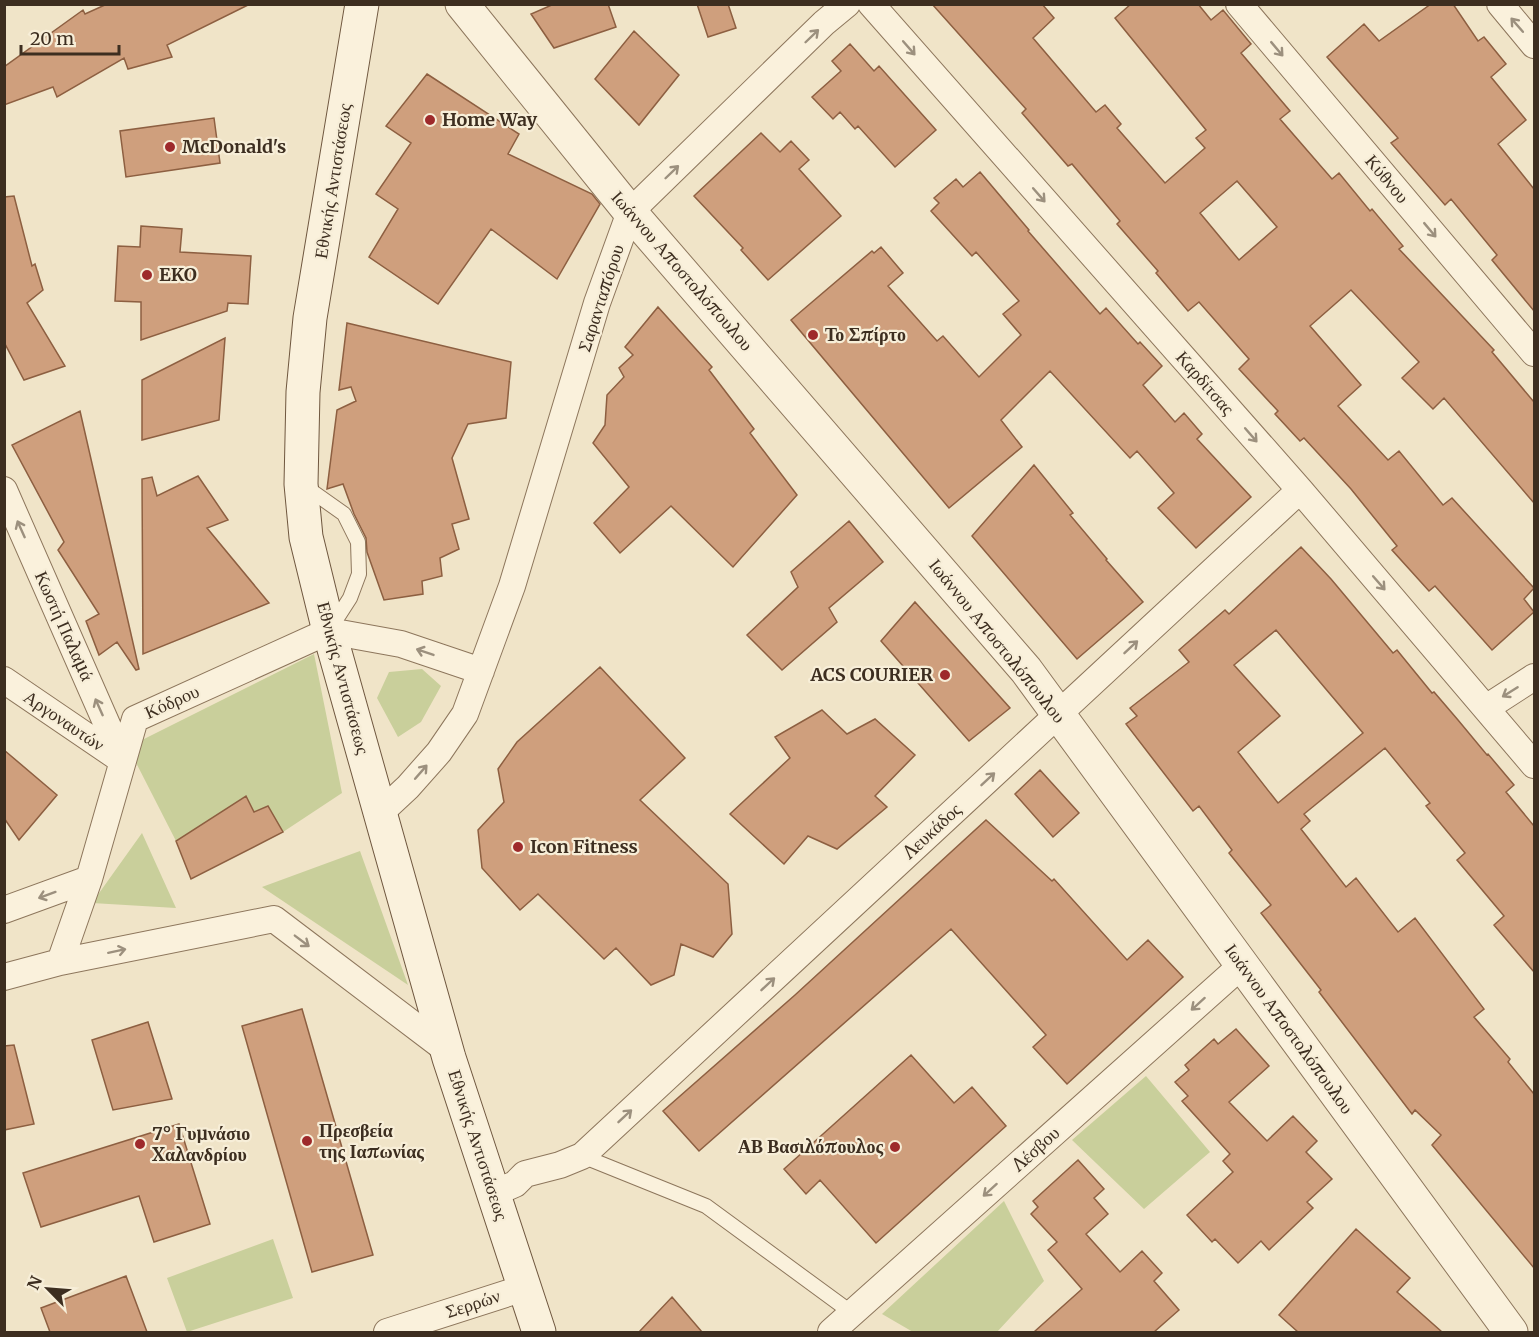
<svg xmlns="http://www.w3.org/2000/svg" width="1539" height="1337" font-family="Merriweather,serif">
<rect width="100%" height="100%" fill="#f0e4c8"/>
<!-- green -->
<path fill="#c9cf9b" d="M314,654L342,793L283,832L268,807L254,812L246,796L176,841L128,747Z
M422,669L441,686L421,722L398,737L377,698L389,672Z
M142,833L176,908L92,903Z
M360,851L408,985L262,887Z
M1146,1076L1210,1152L1144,1209L1072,1140Z
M1004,1201L1044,1281L997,1332H913L882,1314Z
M273,1239L293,1298L187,1332L167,1278Z"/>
<!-- building -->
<path fill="#cf9f7d" stroke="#8d5f41" stroke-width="1.5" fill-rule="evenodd" d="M107,4H250L167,45L172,57L128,69L124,58L57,97L53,87L4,105V67L83,10L85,14Z
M554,4H608L616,27L554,48L531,14Z
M697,4H728L736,28L708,37Z
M932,4H1042L1054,18L1033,38L1096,112L1105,105L1121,124L1117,128L1165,183L1205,148L1196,138L1206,130L1115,18L1131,4H1198L1211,20L1223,10L1251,44L1241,53L1290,111L1280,119L1332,179L1339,173L1370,211L1372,209L1403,246L1399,249L1494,350L1492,352L1534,402V503L1444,398L1433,409L1402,378L1419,362L1351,290L1310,326L1361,385L1338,406L1388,460L1399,451L1443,505L1452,498L1534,588L1524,599L1534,612L1492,650L1435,586L1429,591L1392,550L1397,546L1351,489L1304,438L1300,441L1275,414L1278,411L1239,369L1249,359L1199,302L1188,311L1156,273L1158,271L1117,224L1120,221L1072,164L1068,166L1022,113L1026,109ZM1237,181L1277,227L1239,260L1200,213Z
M1431,4H1453L1478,41L1484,37L1506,64L1491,77L1526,120L1498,144L1534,189V311L1492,260L1497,255L1451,199L1445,205L1391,143L1398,138L1327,57L1364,24L1379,41Z
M634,31L679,75L639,125L595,79Z
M850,44L874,71L879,66L936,130L895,167L858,126L855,129L840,112L833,119L812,97L841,71L832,61Z
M427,74L519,134L508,154L592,194L600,204L557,279L491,229L438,304L369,257L398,209L376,194L411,143L386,126Z
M214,118L220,163L126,177L120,131Z
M761,133L780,152L791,141L809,160L799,169L841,216L768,280L741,250L743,248L694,196Z
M980,172L1029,230L1028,231L1100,314L1106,308L1138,344L1140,342L1162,366L1143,385L1175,422L1184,413L1202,434L1197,439L1251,497L1196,548L1158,508L1174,493L1137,451L1130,458L1050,371L1001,420L1022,447L949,508L791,320L872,251L874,253L881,247L903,273L888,286L937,341L943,336L979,377L1021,335L1003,314L1019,301L976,252L972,256L931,211L939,203L934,198L956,179L963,187Z
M14,196L32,266L35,264L43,290L27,303L65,366L24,380L4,342V197Z
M141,226L182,229L180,252L251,256L248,304L228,303L227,311L141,340V302L115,301L118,246L140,247Z
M658,307L712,367L709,370L754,429L750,433L797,495L733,567L671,506L620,553L594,523L629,487L593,443L605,425L607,395L624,377L619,368L633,355L625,347Z
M347,323L511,362L506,418L468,424L452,458L469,519L452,524L459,549L440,558L442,576L422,581L423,594L384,600L367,552L366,538L354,514L343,484L327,489L337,410L356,401L351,387L339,390Z
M225,338L219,420L142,440V380Z
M80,411L139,669L136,670L117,642L99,655L86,621L99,614L58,550L64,542L12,445Z
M1034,465L1073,513L1070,515L1107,559L1106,560L1143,602L1077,659L972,536Z
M198,476L228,520L207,528L269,603L143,654L142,479L152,477L157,496Z
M849,521L883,562L829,608L837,622L782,670L747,635L798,587L791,572Z
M1301,547L1331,579L1393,653L1397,650L1432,693L1434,692L1458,720L1487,755L1488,754L1514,785L1506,792L1534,826V972L1494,925L1504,916L1457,860L1465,853L1426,806L1430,803L1385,748L1304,814L1310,821L1301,829L1346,887L1356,878L1398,932L1415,918L1484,1009L1474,1017L1510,1059L1508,1062L1534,1094V1268L1432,1145L1441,1135L1415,1110L1412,1114L1319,992L1321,990L1261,913L1271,905L1229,853L1232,850L1199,806L1193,811L1126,724L1137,716L1130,708L1189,662L1179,650L1225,610L1229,614ZM1276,630L1363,733L1278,803L1238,752L1280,716L1234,665Z
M915,602L1010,708L969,741L881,641Z
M600,667L685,758L640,800L728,884L732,934L713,957L681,944L674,975L651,985L616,948L604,959L538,894L520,910L482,868L478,830L504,802L498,769L517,742Z
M822,710L847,734L875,719L915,755L875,796L887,807L837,849L808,836L784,864L730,814L790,758L775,737Z
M4,750L57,795L19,840L4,818Z
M1040,770L1079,813L1053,837L1015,794Z
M246,796L254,812L268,806L283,832L191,879L176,841Z
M986,820L1052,881L1054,879L1127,960L1148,940L1183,977L1067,1084L1033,1047L1046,1035L951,929L699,1151L663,1111L795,995Z
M302,1009L373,1255L312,1272L242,1026Z
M148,1022L172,1099L113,1110L92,1040Z
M1236,1029L1269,1066L1229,1102L1267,1141L1293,1116L1317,1141L1306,1152L1332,1179L1307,1202L1313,1208L1269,1250L1261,1241L1238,1263L1215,1239L1212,1242L1187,1215L1233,1172L1223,1161L1230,1154L1182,1101L1188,1096L1175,1082L1189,1070L1185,1065L1214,1039L1218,1044Z
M14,1045L34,1124L4,1130V1046Z
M911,1055L954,1103L972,1087L1006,1126L876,1243L820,1180L806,1194L784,1169Z
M179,1124L210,1224L154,1242L139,1196L41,1227L23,1173Z
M1078,1160L1104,1189L1094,1198L1108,1214L1086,1234L1120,1272L1142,1251L1162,1273L1154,1281L1179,1310L1154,1332H1034L1082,1289L1048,1250L1057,1242L1031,1214L1038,1207L1033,1201Z
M1356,1229L1410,1278L1397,1292L1442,1332H1298L1279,1315Z
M126,1276L147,1332H50L41,1308Z
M672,1297L702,1332H639Z"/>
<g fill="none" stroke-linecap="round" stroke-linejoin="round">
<!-- service casing -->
<g stroke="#8d765c" stroke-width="16">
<path id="service" d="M303,485L344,514L358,542L359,574L350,598L332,626
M582,1156L706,1206L852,1313"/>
</g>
<!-- minor casing -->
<g stroke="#8d765c" stroke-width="28">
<path id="minor" d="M871,4L1300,490L1534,765
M1239,4L1534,353
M1500,4L1534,45
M4,490L123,761
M4,680L123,761
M1486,708L1534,677
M379,814L408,787L439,752L465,714L512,586L597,303L630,212L824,23L847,4
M4,910L89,879
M60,962L274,919L448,1051
M4,977L60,962L89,879L135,719L329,631L401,644L481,671
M494,1193L515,1184L525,1174L560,1165L582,1156L1300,490
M387,1332L524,1288
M831,1332L1242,965"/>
</g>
<!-- tertiary casing -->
<g stroke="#8d765c" stroke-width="35">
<path id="tertiary" d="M462,4L630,212L1026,670L1511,1332"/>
</g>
<!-- secondary casing -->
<g stroke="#6f573f" stroke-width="35">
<path id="secondary" d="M362,4L310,318L303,392L301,484L306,537L329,631L449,1058L539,1332"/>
</g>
<!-- service -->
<use href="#service" stroke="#faf1dc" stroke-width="14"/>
<!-- minor -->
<use href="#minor" stroke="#faf1dc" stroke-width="26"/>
<!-- tertiary -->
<use href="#tertiary" stroke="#faf1dc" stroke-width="33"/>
<!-- secondary -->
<use href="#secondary" stroke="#faf1dc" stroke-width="33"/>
</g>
<!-- one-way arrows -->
<defs><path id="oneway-shaft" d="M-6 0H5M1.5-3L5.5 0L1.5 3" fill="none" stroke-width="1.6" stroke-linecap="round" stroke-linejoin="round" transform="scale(1.5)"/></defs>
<g stroke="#9c907e">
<use href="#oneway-shaft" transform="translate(1517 25) rotate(-131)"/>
<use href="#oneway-shaft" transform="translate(812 36) rotate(-44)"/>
<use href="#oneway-shaft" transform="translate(909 48) rotate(49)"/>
<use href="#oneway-shaft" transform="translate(1277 49) rotate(50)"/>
<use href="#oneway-shaft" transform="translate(672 172) rotate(-44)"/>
<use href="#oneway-shaft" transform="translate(1039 195) rotate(49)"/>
<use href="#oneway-shaft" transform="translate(1430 230) rotate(50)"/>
<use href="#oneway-shaft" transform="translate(1251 435) rotate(49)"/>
<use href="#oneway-shaft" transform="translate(21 529) rotate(-114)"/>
<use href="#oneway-shaft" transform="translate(1379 583) rotate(49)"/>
<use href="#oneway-shaft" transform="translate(1131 647) rotate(-43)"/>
<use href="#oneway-shaft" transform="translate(425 652) rotate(-161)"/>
<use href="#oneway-shaft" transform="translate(1510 692) rotate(148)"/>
<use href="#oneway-shaft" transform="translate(99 707) rotate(-114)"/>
<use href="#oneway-shaft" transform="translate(421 772) rotate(-49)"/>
<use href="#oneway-shaft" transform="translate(988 779) rotate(-43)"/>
<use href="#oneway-shaft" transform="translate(47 895) rotate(160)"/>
<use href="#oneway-shaft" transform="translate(302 941) rotate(37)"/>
<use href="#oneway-shaft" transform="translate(117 951) rotate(-12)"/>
<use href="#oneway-shaft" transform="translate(768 984) rotate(-43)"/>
<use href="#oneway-shaft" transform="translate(1198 1004) rotate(138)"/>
<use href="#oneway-shaft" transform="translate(625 1116) rotate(-43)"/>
<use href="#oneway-shaft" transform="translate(990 1190) rotate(138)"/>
</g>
<!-- markers -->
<g fill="#9e2a2b" stroke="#f7eed8" stroke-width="2">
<circle cx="430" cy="120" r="6"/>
<circle cx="170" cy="147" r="6"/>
<circle cx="147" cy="275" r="6"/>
<circle cx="813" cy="335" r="6"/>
<circle cx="945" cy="675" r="6"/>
<circle cx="518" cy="847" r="6"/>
<circle cx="307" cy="1141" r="6"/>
<circle cx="140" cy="1144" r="6"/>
<circle cx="895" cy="1147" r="6"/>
</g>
<g text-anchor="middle" stroke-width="4.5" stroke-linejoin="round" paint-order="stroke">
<!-- poi labels -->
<g font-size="18" font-weight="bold" fill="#3d2e20" stroke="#f7eed8" text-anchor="start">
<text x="442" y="126">Home Way</text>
<text x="182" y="153">McDonald's</text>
<text x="159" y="281">EKO</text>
<text x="825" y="341">Το Σπίρτο</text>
<text x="933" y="681" text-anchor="end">ACS COURIER</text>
<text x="530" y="853">Icon Fitness</text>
<text x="319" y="1137">Πρεσβεία<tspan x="319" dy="21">της Ιαπωνίας</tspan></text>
<text x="152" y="1140">7° Γυμνάσιο<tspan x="152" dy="21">Χαλανδρίου</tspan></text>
<text x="883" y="1153" text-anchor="end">ΑΒ Βασιλόπουλος</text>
</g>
<!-- street labels -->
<g font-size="18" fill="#3d2e20" stroke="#f7eed8">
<text transform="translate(1387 179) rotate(50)" y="6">Κύθνου</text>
<text transform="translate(333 181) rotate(-81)" y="6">Εθνικής Αντιστάσεως</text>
<text transform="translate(682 271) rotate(49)" y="6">Ιωάννου Αποστολόπουλου</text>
<text transform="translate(601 298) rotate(-72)" y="6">Σαρανταπόρου</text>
<text transform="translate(1205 383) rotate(49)" y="6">Καρδίτσας</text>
<text transform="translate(64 626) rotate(66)" y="6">Κωστή Παλαμά</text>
<text transform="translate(997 641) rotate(51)" y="6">Ιωάννου Αποστολόπουλου</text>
<text transform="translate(343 678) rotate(75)" y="6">Εθνικής Αντιστάσεως</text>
<text transform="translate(172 702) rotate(-24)" y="6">Κόδρου</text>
<text transform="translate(64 721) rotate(34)" y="6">Αργοναυτών</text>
<text transform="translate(932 831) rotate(-43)" y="6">Λευκάδος</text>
<text transform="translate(1289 1029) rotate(54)" y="6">Ιωάννου Αποστολόπουλου</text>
<text transform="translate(478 1145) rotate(72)" y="6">Εθνικής Αντιστάσεως</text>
<text transform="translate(1036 1149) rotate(-42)" y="6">Λέσβου</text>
<text transform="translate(473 1304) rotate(-18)" y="6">Σερρών</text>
</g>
</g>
<!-- border -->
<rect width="1539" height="1337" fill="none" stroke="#3d2e20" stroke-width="12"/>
<!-- north arrow -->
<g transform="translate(48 1289) rotate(295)" stroke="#f7eed8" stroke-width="4.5" paint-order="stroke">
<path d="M0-4.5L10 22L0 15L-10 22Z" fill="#3d2e20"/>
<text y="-9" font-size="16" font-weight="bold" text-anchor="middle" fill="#3d2e20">N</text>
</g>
<!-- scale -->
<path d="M21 45v9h98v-9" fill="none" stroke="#3d2e20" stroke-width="3"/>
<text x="30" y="45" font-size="18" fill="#3d2e20" stroke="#f7eed8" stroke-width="4.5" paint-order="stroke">20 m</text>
</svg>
